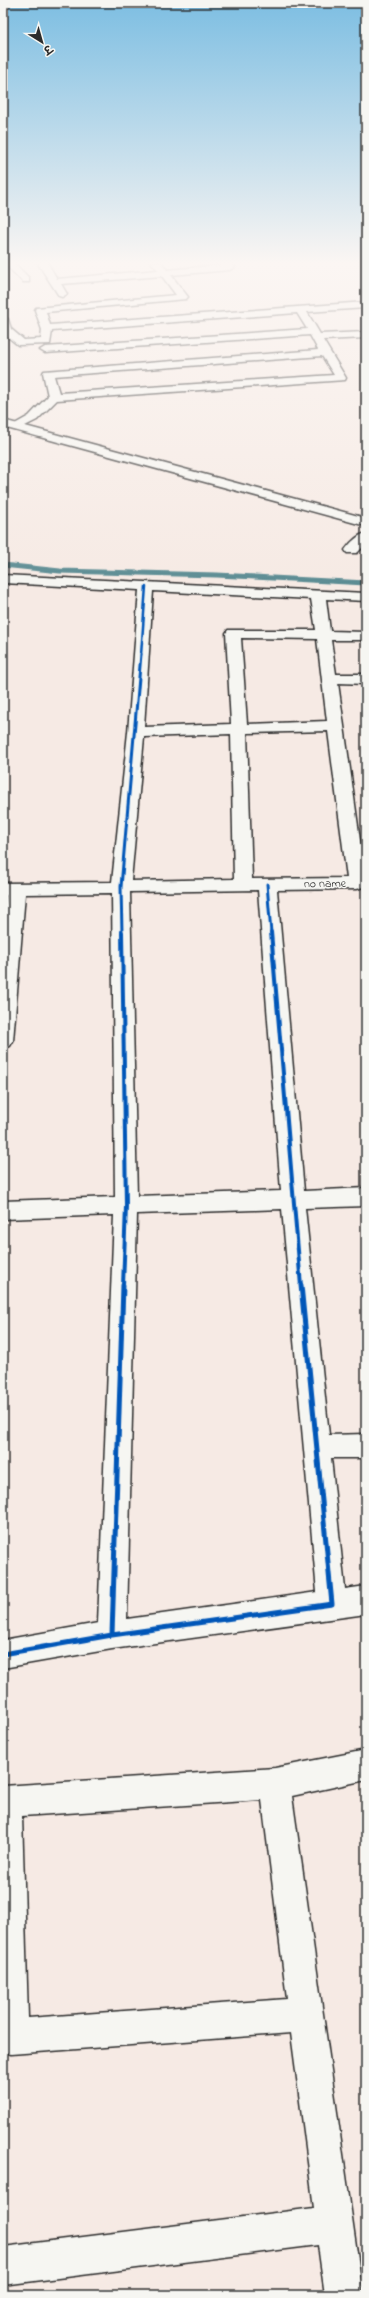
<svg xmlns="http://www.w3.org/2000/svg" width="369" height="2298" font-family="'Indie Flower','Playpen Sans Deva',sans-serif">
<rect width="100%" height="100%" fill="#f6eae4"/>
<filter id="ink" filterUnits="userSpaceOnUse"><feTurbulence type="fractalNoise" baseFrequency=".025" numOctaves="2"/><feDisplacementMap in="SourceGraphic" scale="8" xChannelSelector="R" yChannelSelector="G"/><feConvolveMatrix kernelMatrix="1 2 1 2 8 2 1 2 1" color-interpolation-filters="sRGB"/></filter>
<g filter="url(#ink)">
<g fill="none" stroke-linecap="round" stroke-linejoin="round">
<!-- stream -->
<path stroke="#5c8c93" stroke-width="5" d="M3,565L60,571L217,575L366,583"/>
<!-- minor casing -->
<g stroke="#2b2b2b" stroke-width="3">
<path id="minor" d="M3,262H13L29,278V282H23Z
M37,262H47L57,279L158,270L151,262H161L167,270L222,265L219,262H230L235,267L230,270L171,275L188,297L186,299L46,312L50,325L366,302V308L307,312L320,334L366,332V338L323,340L346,378L345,380L57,400L37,420L17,430L11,427L13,425L29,416L48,396L43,373L44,371L318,350L310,335L45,353L40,350L45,347L307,329L297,313L52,331L50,344L18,345L3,333V316L8,319L11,329L24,340L41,339L42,330L35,310L36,308L176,295L162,276L61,284L67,294L62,297L59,296ZM322,356L334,375L59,393L54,376Z
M366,533V544L357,553H347L345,550C350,543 358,535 366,533Z
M3,575L366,593V601L326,599L330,631L366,632V640H331L336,674H366V684L338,683L366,883L363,887L357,889L277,890L304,1191L366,1188V1206L305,1208L329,1435L366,1434V1458H331L345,1589L366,1586V1614L112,1649L3,1668V1640L98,1623L114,1215L3,1219V1201L115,1197L112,893L25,894L13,1041L10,1046L3,1048V931L6,895H3V883L112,882L128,732L139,590L3,583ZM153,591L311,599L316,630H228L226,633L231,724L144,727ZM241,638L317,639L327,721L247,724ZM328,731L347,878L252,879L247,733ZM231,734L234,879L131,881L144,737ZM258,890L281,1191L137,1196L130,892ZM282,1209L317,1592L127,1619L137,1214Z
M366,1750V1780L292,1796L363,2295H325L318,2245L3,2285V2247L314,2208L291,2033L11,2054L3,2051V1786L275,1768ZM262,1800L287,1999L28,2018L22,1816Z"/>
</g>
<!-- major casing -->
<g stroke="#2b2b2b" stroke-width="3">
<path id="major" d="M3,420L366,518V526L3,427Z"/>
</g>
<!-- minor -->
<use href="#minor" fill="#f6f6f2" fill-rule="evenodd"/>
<!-- major -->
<use href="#major" fill="#f6f6f2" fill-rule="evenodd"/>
<!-- cycleway-far3 casing -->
<g stroke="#f6f6f2" stroke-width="4">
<path id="cycleway-far3" d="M141,655L146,586"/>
</g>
<!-- cycleway-far2 casing -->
<g stroke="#f6f6f2" stroke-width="5">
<path id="cycleway-far2" d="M267,884L271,933
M122,933L121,887L141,654"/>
</g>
<!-- cycleway-far1 casing -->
<g stroke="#f6f6f2" stroke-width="6">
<path id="cycleway-far1" d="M122,932L126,1206L123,1286
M271,932L301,1286"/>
</g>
<!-- cycleway casing -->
<g stroke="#f6f6f2" stroke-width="8">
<path id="cycleway" d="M112,1635L123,1285
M3,1654L112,1635L332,1604L301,1285"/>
</g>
<!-- cycleway-far3 -->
<use href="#cycleway-far3" stroke="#0057b8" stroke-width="2.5"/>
<!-- cycleway-far2 -->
<use href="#cycleway-far2" stroke="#0057b8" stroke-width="3"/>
<!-- cycleway-far1 -->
<use href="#cycleway-far1" stroke="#0057b8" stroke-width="4"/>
<!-- cycleway -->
<use href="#cycleway" stroke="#0057b8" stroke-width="5"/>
</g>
</g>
<!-- sky -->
<linearGradient id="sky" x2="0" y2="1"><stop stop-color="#7dbee2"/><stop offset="0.45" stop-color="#fbf6f3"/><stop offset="1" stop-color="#fbf6f3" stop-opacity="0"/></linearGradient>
<rect width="369" height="584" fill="url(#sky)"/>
<g text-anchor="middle" stroke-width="3" stroke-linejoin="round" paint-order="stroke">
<!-- far-street labels -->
<g font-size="12" fill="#2b2b2b" stroke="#f6f6f2">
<text transform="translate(325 883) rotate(-1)" y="4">no name</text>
</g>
</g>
<!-- margin -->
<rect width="369" height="2298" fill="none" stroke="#f6f6f2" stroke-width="16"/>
<rect x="8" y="8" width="353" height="2282" fill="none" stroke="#2b2b2b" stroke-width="1.5" filter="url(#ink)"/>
<!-- north arrow -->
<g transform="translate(42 42) rotate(143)" stroke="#f6f6f2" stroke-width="3" paint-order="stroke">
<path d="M0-3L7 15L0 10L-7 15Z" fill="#2b2b2b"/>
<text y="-6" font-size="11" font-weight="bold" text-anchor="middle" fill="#2b2b2b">उ</text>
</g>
</svg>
